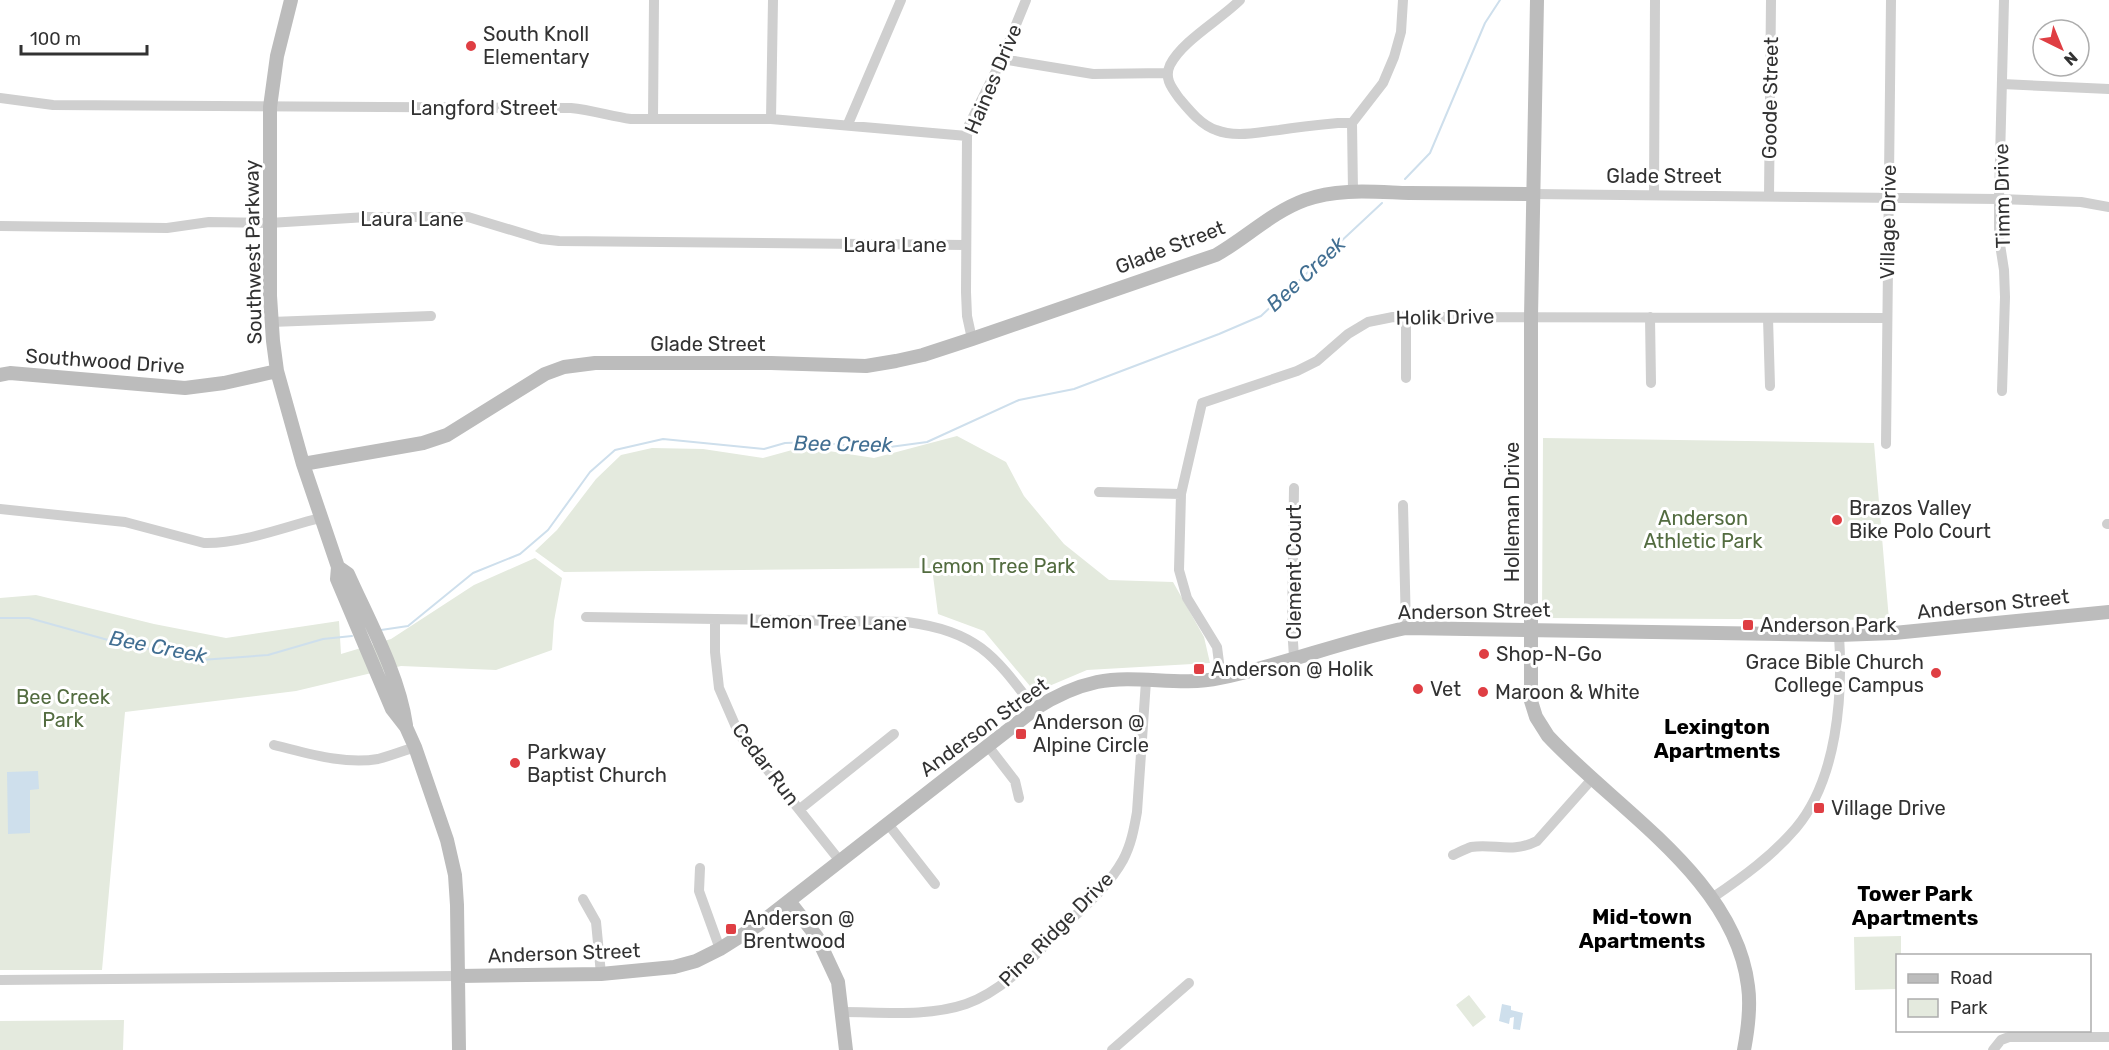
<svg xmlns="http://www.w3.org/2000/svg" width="2109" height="1050" font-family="Rubik,sans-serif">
<rect width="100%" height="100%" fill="#fff"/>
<!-- green -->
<path fill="#e4eade" d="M957,436L1006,462L1024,496L1064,544L1109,580L1173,582L1204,637L1210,663L1087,670L1035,692L984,631L938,614L932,568L564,572L535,551L557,530L596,479L621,455L652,448L703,449L763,458L803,447L874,458Z
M1543,438L1874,443L1889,620L1542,618Z
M535,558L562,578L554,621L552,650L496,670L401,666L296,691L125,712L102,970H0V598L36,595L154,624L226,638L339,621L341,654L391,639L474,585Z
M1901,936V955L1898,956L1897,989L1855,990L1854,937Z
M1469,995L1486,1017L1473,1027L1456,1005Z
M124,1020L123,1050H0V1021Z"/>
<!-- water -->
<path fill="#cedfec" d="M38,771L39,789L30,790V833L8,834L7,772Z
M1502,1004L1511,1006V1010L1523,1013L1520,1030L1513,1029L1514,1017L1510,1018L1509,1024L1499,1021Z"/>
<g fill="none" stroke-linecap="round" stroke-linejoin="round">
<!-- stream -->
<path stroke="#cedfec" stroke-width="2" d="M1405,179L1430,153L1485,23L1500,0
M0,618H29L108,640L201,660L268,655L323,639L352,636
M381,630L408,626L473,573L520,554L548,530L590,472L615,450L663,439L764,449L785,443L817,442L875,449L927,442L1019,400L1074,389L1219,334L1261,316L1382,203"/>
<!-- street -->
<path stroke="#cfcfcf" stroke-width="10" d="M1240,0C1220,20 1182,41 1170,65C1164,78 1171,87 1179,98C1189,110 1201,125 1216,130C1236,138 1258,132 1279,130C1299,127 1318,125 1338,123H1352
M1002,59L1093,74L1167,73
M2002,84L2109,89
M0,98L53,105L571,108C591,110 611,116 631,119H771L967,136
M653,118L654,0
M771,119L773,0
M848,124L901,0
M1353,192L1352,123L1383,83L1394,57L1401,32L1403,0
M1532,194L1999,199L2081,202L2109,207
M1654,195L1655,0
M1769,196L1771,0
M0,226L167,228L209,222L269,223L367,217H468L541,239L559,241L966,245
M1650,317L1651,383
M1768,318L1770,386
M271,322L431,316
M972,339L967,316L966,292L967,136L969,125L1002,59L1026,0
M1406,378V315
M2002,391L2005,297L2004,270L1999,238V199L2004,0
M1886,444L1891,0
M1099,492L1181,494
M1403,505L1406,628
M0,509L125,522L204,543C241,544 284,527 320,518
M2107,524H2109
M586,617L907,622C978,632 994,655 1035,709
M715,620V652L719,688L739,734L840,861
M1294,657L1292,627L1294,488
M1221,678L1217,647L1187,598L1179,570L1181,494L1202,403L1297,371L1317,361L1348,334L1368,322L1393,317L1887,318
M274,745C307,753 344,765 378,759C390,756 403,751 415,747
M988,746L1015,781L1019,798
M800,809L894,734
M888,824L935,884
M1453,855C1458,853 1465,849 1471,847C1495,843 1511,854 1537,841L1592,779
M700,868L699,891L720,949
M1712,898C1743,877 1772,856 1796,828C1837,779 1843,697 1839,635
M583,899L596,922L601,974
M0,980L458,976
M843,1012C882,1012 928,1017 966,1004C1005,990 1033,957 1062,928C1084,907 1108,887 1123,860C1131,845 1134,829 1137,812L1146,681
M1112,1050L1189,983
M1993,1050L2001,1040L2009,1037H2109"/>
<!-- secondary -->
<path stroke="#bcbcbc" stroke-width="14" d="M291,0L277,56L270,107V296L273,341L277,371L303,464L338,567L337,579L392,709L406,727L415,747L447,840L455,875L457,905L459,1050
M1537,0L1531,317V701L1536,717L1548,736C1617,810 1735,879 1748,986C1751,1007 1748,1029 1744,1050
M0,375L10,373L185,388L224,383L277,371
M303,464L423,443L447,435L545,374L564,367L595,363H771L866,366L896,361L923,355L972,339L1216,255C1246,238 1272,212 1305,200C1338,188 1374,192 1409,193C1450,193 1491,194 1532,194
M338,567L348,574C369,621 399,675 406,725
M789,901L817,937L838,982L846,1050
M458,976L601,974L674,967L696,961L720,949L758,925L1035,709C1055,696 1074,687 1097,682C1138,674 1179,687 1220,678C1283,665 1343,641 1406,628L1839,635L1894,633L2109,612"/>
</g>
<!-- markers -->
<g fill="#df3e43" stroke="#fff" stroke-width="2">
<circle cx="471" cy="46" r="6"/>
<circle cx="1837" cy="520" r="6"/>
<rect x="1742" y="619" width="12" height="12" rx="3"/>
<circle cx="1484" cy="654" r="6"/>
<rect x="1193" y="663" width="12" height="12" rx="3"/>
<circle cx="1936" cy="673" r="6"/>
<circle cx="1418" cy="689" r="6"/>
<circle cx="1483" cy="692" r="6"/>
<rect x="1015" y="728" width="12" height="12" rx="3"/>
<circle cx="515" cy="763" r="6"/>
<rect x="1813" y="802" width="12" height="12" rx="3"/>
<rect x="725" y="923" width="12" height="12" rx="3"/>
</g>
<g text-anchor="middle" stroke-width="6" stroke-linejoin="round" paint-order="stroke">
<!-- poi labels -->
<g font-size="20" fill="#323232" stroke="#fff" text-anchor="start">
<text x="483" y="41">South Knoll<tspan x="483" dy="23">Elementary</tspan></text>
<text x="1849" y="515">Brazos Valley<tspan x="1849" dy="23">Bike Polo Court</tspan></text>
<text x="1760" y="632">Anderson Park</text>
<text x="1496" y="661">Shop-N-Go</text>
<text x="1924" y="669" text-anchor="end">Grace Bible Church<tspan x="1924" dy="23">College Campus</tspan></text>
<text x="1211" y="676">Anderson @ Holik</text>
<text x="1430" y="696">Vet</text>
<text x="1495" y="699">Maroon &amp; White</text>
<text x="1033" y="729">Anderson @<tspan x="1033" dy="23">Alpine Circle</tspan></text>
<text x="527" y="759">Parkway<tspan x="527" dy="23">Baptist Church</tspan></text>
<text x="1831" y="815">Village Drive</text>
<text x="743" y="925">Anderson @<tspan x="743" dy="23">Brentwood</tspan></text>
</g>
<!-- street labels -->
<g font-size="20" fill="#323232" stroke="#fff">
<text transform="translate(993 79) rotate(-67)" y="7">Haines Drive</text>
<text transform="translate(1770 98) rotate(-89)" y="7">Goode Street</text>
<text x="484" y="115">Langford Street</text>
<text x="1664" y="183">Glade Street</text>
<text transform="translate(2002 196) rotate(-91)" y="7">Timm Drive</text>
<text x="412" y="226">Laura Lane</text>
<text transform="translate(1888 222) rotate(-89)" y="7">Village Drive</text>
<text x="895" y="252">Laura Lane</text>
<text transform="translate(1170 247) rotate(-21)" y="7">Glade Street</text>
<text transform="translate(253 252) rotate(-91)" y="7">Southwest Parkway</text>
<text transform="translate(1445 317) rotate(-1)" y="7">Holik Drive</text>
<text x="708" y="351">Glade Street</text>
<text transform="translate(105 361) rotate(4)" y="7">Southwood Drive</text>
<text transform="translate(1512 512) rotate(-90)" y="7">Holleman Drive</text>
<text transform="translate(1294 572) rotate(-90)" y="7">Clement Court</text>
<text transform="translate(1993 604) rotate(-6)" y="7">Anderson Street</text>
<text transform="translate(1474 611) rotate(-1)" y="7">Anderson Street</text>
<text transform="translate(828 622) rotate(1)" y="7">Lemon Tree Lane</text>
<text transform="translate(984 727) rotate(-36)" y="7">Anderson Street</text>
<text transform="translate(766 764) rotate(53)" y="7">Cedar Run</text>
<text transform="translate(1056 929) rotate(-45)" y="7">Pine Ridge Drive</text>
<text transform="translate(564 953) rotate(-2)" y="7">Anderson Street</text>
</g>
<!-- park labels -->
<g font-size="20" fill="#536c40" stroke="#fff">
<text x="1703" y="525">Anderson<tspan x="1703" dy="23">Athletic Park</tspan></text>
<text x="998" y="573">Lemon Tree Park</text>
<text x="63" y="704">Bee Creek<tspan x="63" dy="23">Park</tspan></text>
</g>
<!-- water labels -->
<g font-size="21" font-style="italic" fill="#426f92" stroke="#fff">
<text transform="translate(1306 274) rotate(-43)" y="7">Bee Creek</text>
<text transform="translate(843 444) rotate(1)" y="7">Bee Creek</text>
<text transform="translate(158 647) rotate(11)" y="7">Bee Creek</text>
</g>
<!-- neighbourhood labels -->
<g font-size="21" font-weight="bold" fill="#000" stroke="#fff">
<text x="1717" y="734">Lexington<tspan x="1717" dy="24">Apartments</tspan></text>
<text x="1915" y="901">Tower Park<tspan x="1915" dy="24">Apartments</tspan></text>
<text x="1642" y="924">Mid-town<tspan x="1642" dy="24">Apartments</tspan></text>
</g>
</g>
<!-- legend -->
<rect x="1896" y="954" width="195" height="78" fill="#ffffff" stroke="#adadad" stroke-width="1.5"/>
<rect x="1908" y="974" width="30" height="9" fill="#bcbcbc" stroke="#adadad" stroke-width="1.5"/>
<text x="1950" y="984" font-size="18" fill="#323232">Road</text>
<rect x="1908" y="999" width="30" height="18" fill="#e4eade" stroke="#adadad" stroke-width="1.5"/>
<text x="1950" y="1014" font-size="18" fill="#323232">Park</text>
<!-- north arrow -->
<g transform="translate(2061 48) rotate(137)"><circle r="28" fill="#ffffff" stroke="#adadad" stroke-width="1.5"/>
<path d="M0-4.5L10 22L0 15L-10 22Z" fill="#df3e43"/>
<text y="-9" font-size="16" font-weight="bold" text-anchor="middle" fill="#323232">N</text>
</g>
<!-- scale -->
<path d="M21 45v9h126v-9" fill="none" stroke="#323232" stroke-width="3"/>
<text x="30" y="45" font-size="18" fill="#323232" stroke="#ffffff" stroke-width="4.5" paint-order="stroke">100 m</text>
</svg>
